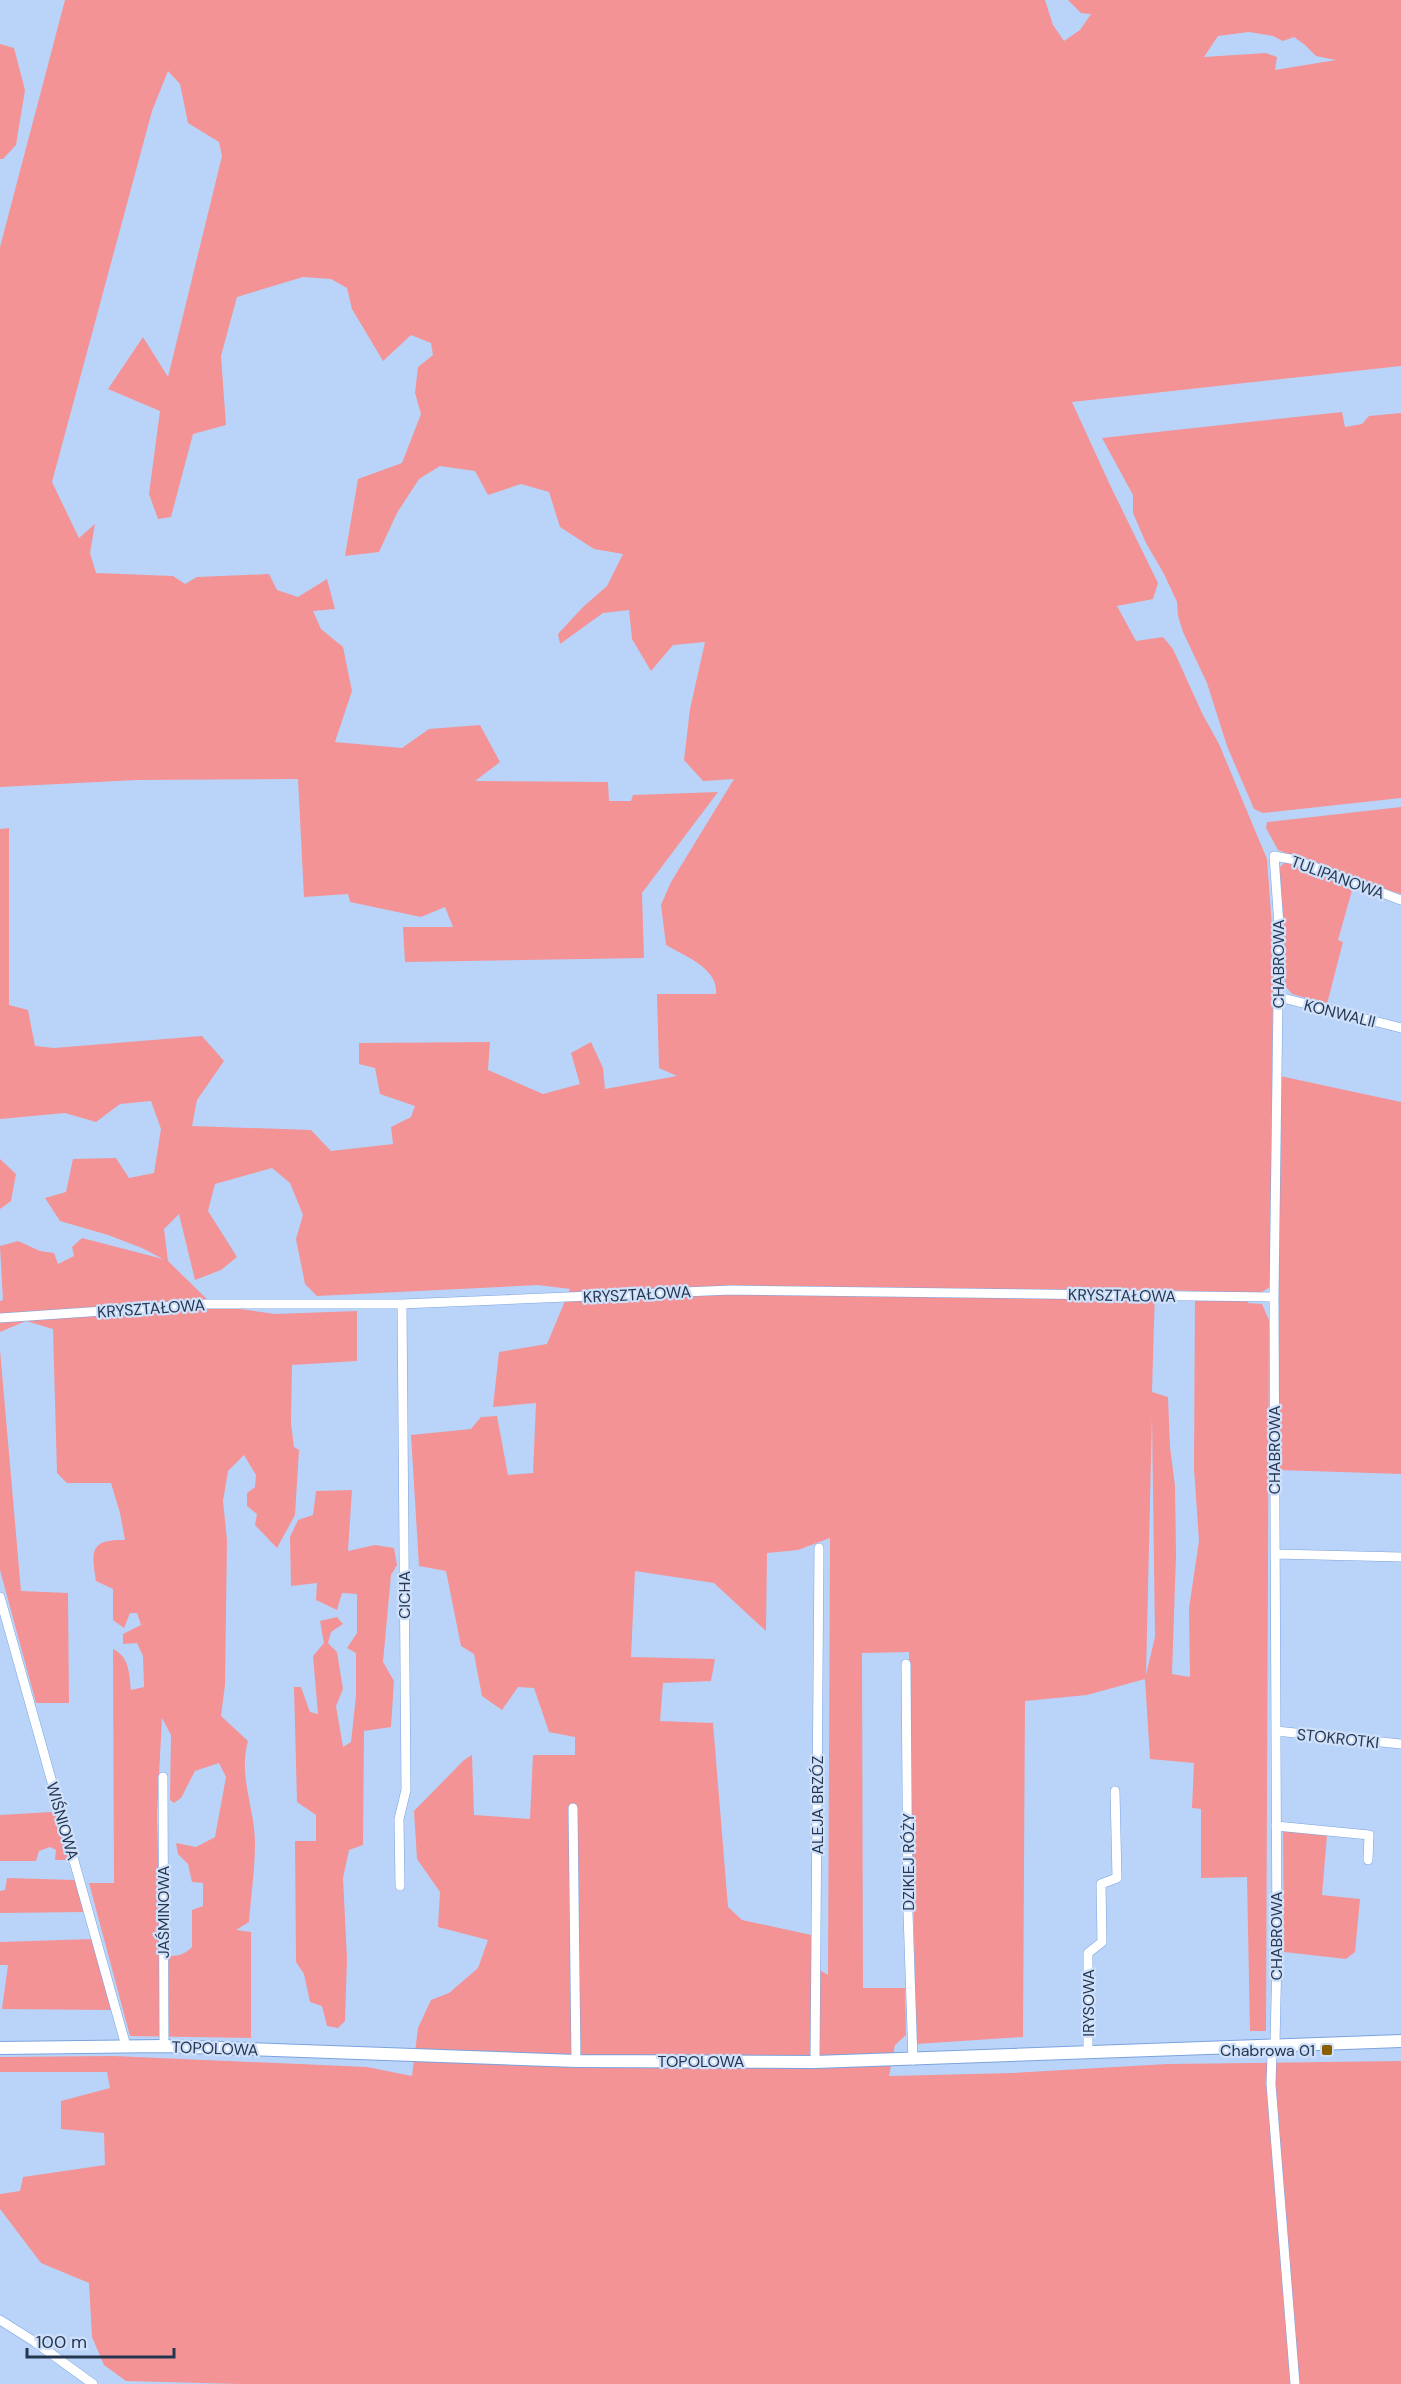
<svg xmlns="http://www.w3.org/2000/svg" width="1401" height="2384" font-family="'DM Sans',sans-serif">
<rect width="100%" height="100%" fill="#bad4f9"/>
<!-- green -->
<path fill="#f39396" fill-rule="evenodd" d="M65,0H1045L1053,25L1064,41L1080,30L1091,14L1081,13L1068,0H1401V366L1072,402L1110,485L1158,583L1153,599L1117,606L1136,641L1163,637L1173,649L1202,713L1219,744L1267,859L1272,926L1273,989L1270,1287L1262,1292H1248V1303L1262,1304L1269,1320L1266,2031H1250L1247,1877L1201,1878V1809L1192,1808L1194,1763L1150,1759L1145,1679L1087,1695L1025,1701L1023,2037L916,2044L909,1652L862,1653L863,1988H905L906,2035L895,2045L889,2076L1013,2073L1167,2064L1401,2061V2384H240L126,2381L104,2365L92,2337L89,2283L41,2263L0,2209V2194L20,2191L23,2177L105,2165L104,2133L61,2129V2101L110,2088L107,2072H0V2057L114,2056L367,2067L412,2076L418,2028L431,2000L449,1993L478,1968L488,1940L438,1927L440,1892L417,1859L414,1811L464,1760L472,1755L474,1815L530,1819L533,1755H575V1737L549,1732L534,1688L518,1687L502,1710L482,1696L474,1654L461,1646L446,1571L419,1566L411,1435L471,1429L481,1417L497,1416L508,1475L533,1473L536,1403L493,1407L499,1352L547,1344L570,1289L538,1285L317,1296L305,1284L296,1239L303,1215L290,1183L272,1168L215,1184L208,1211L237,1257L221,1270L195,1280L179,1214L164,1229L168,1261L213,1305L275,1314L357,1311V1361L292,1365L291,1423L294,1447L299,1450L295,1515L277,1548L255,1525L257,1514L247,1506V1493L255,1487L256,1475L244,1455L228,1471L223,1501L227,1540L225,1685L221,1716L248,1741C238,1777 255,1808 255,1843C255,1869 251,1896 249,1922L236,1930L251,1932V2038L130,2036L89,1883H114L113,1649C130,1657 129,1674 131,1690L144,1687L143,1656L137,1643L123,1644V1634L141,1625L137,1613H130L124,1628L113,1620V1589L96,1581C91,1551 90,1539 125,1540L120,1513L111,1483H67L57,1473L53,1329L26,1321L0,1332V1301L3,1300L0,1246L18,1241L40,1251L54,1253L58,1264L74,1256L72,1247L82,1238L163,1259L142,1248L108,1235L60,1221L45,1198L66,1192L73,1159L116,1158L129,1178L154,1173L161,1129L151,1101L120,1104L96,1122L65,1113L0,1119V829L9,828V1005L28,1010L35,1046L54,1048L202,1036L224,1061L197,1100L192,1126L311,1130L331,1151L393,1144L391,1127L411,1117L415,1106L380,1094L375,1068L359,1064V1043L490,1042L488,1070L543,1094L580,1084L571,1053L591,1042L603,1068L605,1089L677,1076L659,1068L657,994H716C719,969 685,956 666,945L661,905L671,882L734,779L703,781L684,760L690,709L705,642L673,645L651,671L632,639L629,610L603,613L560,644L558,634L583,607L607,586L623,554L594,549L560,527L549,492L521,484L488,495L475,471L440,466L419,479L397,513L379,552L345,556L358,479L402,463L421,414L415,393L418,367L433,355L431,343L411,335L383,361L352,309L347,288L331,279L303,277L237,297L221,356L226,425L193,434L171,517L158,519L149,494L160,411L108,389L143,337L168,377L222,156L219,142L188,123L180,84L168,71L152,111L52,482L79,538L95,524L90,553L96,573L173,576L185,584L197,577L269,574L277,590L298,597L327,579L335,609L313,611L321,629L343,647L352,691L335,742L402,748L429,729L480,725L500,762L475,781L608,782L609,801H631L633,795L718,792L642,893L644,958L405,962L403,927H453L445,907L421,917L350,902L348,894L304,897L298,779L136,780L0,787V247ZM1249,32L1273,36L1283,41L1294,37L1305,45L1316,56L1336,60L1275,70L1277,57L1266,53L1204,57L1218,36ZM1155,1290L1195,1291L1194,1468L1199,1541L1189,1608L1190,1677L1172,1674L1176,1555L1175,1486L1170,1447L1168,1397L1152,1392ZM1152,1416L1155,1637L1146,1675ZM830,1538L828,1975L818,1969L816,1936L742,1920L728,1907L713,1723L660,1721L663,1683L711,1681L715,1659L631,1657L635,1571L714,1583L766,1631L767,1553L798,1550ZM162,1718L171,1735L170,1800L174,1803L181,1798L195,1771L219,1763L226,1777L215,1837L196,1847L176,1843L178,1854L188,1864L192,1882L203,1883V1906L192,1910V1947C182,1957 174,1957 161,1954L157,1815Z
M0,44L14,48L25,90L16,145L3,159H0Z
M1342,412L1345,427L1362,424L1369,416L1401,413V798L1263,813L1254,809L1227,746L1207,683L1183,632L1178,616L1177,602L1164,574L1146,543L1133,513V495L1102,438Z
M1401,807V894L1366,883L1278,850L1266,828L1267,822Z
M1285,862L1353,887L1338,940L1343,942L1327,1004L1292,994L1285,986L1284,925L1279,868Z
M1280,1076L1401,1102V1474L1279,1470L1277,1297Z
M0,1159L16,1174L11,1201L0,1209Z
M0,1350L21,1591L68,1593L69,1703H36L0,1570Z
M352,1490L348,1551L375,1545L394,1548L397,1565L391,1575L383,1662L394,1681L391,1727L364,1731L363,1845L349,1850L343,1878L347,1959L345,2021L338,2028L327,2026L322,2006L310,2002L304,1974L296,1962L295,1841H316V1815L297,1802L294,1687H301L310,1712L318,1714L313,1656L324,1643L320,1621L337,1617L343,1624L331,1632L328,1643L337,1652L343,1689L336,1706L343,1747L351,1742L356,1696V1653L347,1648L357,1633V1594L342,1593L337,1610L316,1600L317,1583L291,1586L290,1537L298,1520L313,1515L316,1491Z
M51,1812L58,1817L70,1860H55L56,1850L50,1847L39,1851L36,1861H0V1815Z
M1283,1831L1327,1835L1322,1895L1360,1899L1355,1952L1346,1959L1284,1952Z
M7,1878L75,1880L85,1912L0,1913V1891L5,1890Z
M93,1939L112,2010L2,2009L8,1965H0V1942Z"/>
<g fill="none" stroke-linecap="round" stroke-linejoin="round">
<!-- minor casing -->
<g stroke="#7ba3de" stroke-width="10">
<path id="minor" d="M1279,997L1401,1028
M0,1318L206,1304H402L731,1290L1274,1297
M1275,1554L1401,1557
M0,1597L126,2046
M906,1664L908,1913L913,2060
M1276,1731L1401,1744
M163,1777L164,2046
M573,1808L576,2061
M1276,1826L1369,1835L1368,1860
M400,1886L399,1819L406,1790L402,1304
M1088,2053V1953L1102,1942L1101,1884L1117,1878L1115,1791
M815,2062L819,1548
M0,2320L35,2342L93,2384
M1295,2384L1271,2084L1272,2053L1275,2044L1277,1956L1274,1297L1279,925L1274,856L1296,860L1401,900"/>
</g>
<!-- tertiary casing -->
<g stroke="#7ba3de" stroke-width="14">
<path id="tertiary" d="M0,2048L164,2046L576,2061L815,2062L1401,2041"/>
</g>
<!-- minor -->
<use href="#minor" stroke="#fff" stroke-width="9"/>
<!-- tertiary -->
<use href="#tertiary" stroke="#fff" stroke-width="12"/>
</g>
<!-- markers -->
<rect fill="#895f00" stroke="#cfe0fa" stroke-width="2" x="1321" y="2044" width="12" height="12" rx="3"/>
<g text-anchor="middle" stroke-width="4.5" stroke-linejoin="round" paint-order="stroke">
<!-- street labels -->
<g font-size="16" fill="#26364f" stroke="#cfe0fa">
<text transform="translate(1338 877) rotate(20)" y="6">TULIPANOWA</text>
<text transform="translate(1278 964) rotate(-90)" y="6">CHABROWA</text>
<text transform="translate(1340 1013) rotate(14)" y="6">KONWALII</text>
<text transform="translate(637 1294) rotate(-3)" y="6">KRYSZTAŁOWA</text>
<text transform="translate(1122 1295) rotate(1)" y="6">KRYSZTAŁOWA</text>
<text transform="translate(151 1308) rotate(-4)" y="6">KRYSZTAŁOWA</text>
<text transform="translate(1274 1450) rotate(-90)" y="6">CHABROWA</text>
<text transform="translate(404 1595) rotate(-90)" y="6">CICHA</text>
<text transform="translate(1338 1738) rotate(6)" y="6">STOKROTKI</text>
<text transform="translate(817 1805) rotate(-90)" y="6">ALEJA BRZÓZ</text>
<text transform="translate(63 1821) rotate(74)" y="6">WIŚNIOWA</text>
<text transform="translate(908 1862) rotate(-90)" y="6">DZIKIEJ RÓŻY</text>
<text transform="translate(163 1912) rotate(-90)" y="6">JAŚMINOWA</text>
<text transform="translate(1276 1936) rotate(-90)" y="6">CHABROWA</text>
<text transform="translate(1088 2003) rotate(-90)" y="6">IRYSOWA</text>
<text transform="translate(215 2048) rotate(2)" y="6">TOPOLOWA</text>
<text x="701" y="2067">TOPOLOWA</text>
</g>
<!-- poi labels -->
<g font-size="16" fill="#26364f" stroke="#cfe0fa" text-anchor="end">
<text x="1315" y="2056">Chabrowa 01</text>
</g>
</g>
<!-- scale -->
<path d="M27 2348v9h147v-9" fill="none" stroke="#26364f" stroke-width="3"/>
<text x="36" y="2348" font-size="18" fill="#26364f" stroke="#cfe0fa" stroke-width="4.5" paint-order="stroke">100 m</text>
</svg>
